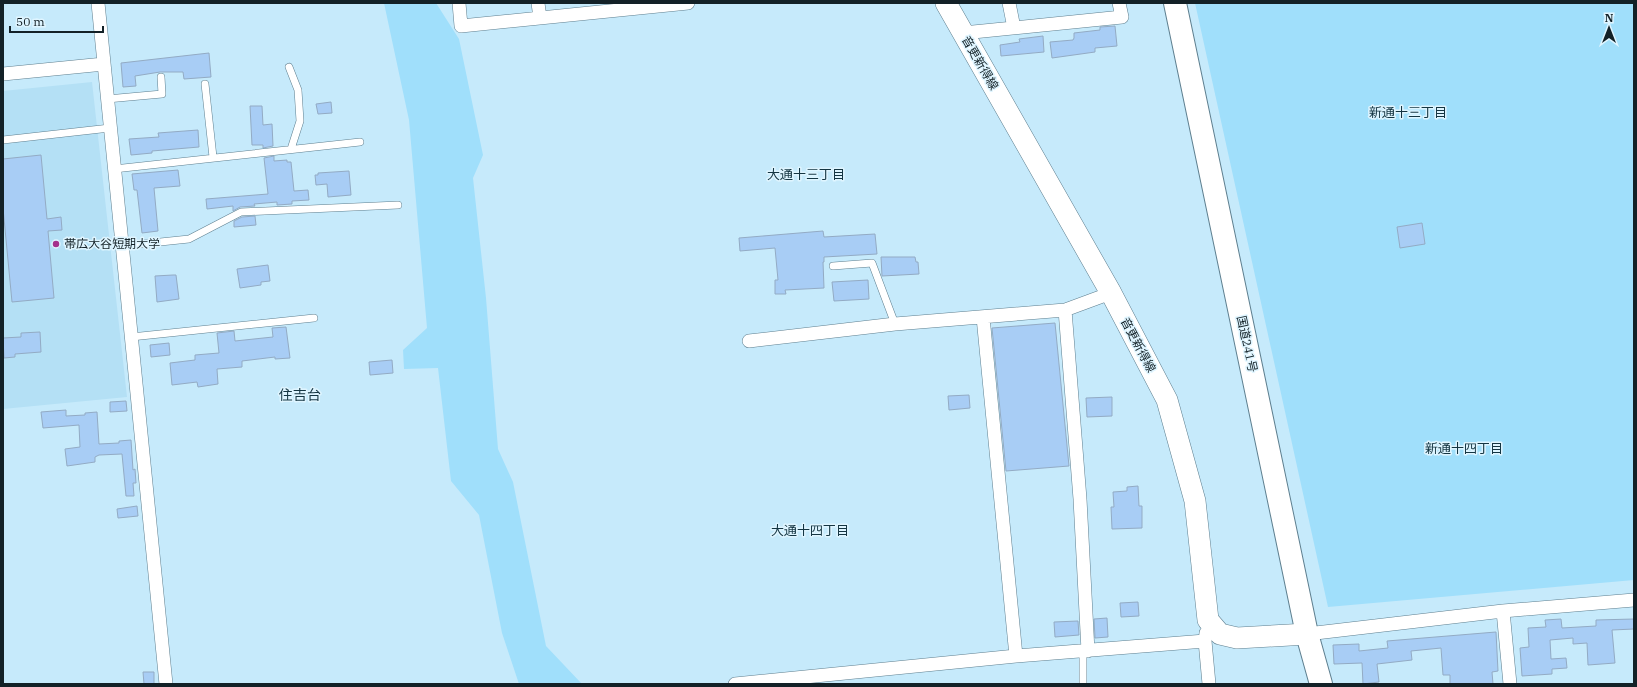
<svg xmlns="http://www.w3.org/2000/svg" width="1637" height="687" font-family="'IBM Plex Serif','Noto Sans JP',serif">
<rect width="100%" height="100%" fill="#c6eafb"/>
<!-- built -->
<path fill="#b4e0f5" d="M92,82L127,397L3,409V91Z"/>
<!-- green -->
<path fill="#a0dffb" d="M384,3H436L459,39L483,155L473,178L486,298L498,449L513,482L546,646L582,684H519L502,633L479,515L451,481L438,368L404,369L403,350L427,328L409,120Z
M1195,3H1634V580L1328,607Z"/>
<!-- building -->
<path fill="#a8cdf5" stroke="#93abc4" d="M1115,26L1117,46L1095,48V52L1052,58L1050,42L1073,40L1074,38V33L1100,30V27Z
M1043,36L1044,52L1001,56L1000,45L1020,42L1019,39Z
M209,53L211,77L184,79L183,72H160L135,76L136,86L123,87L121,63Z
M331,102L332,113L318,114L316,104Z
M250,106H262L263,125L272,124L273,146L263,148V145H252Z
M198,130L199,147L152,151V153L131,155L129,139L159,137L158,133Z
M41,155L47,219L61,217L62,230L48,231L54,298L12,302L3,208V159Z
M274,156V161L287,160V162H291L294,191L308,190L309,200L292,201V204L277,205V202L254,204L255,206L240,207L233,211V206L207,209L206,199L268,194L264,158Z
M178,170L180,186L154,188L158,231L142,233L137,190H134L132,174Z
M349,171L351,195L328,197L327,184L316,185L315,175H318V173Z
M255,216L256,225L234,227V221L242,217Z
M1422,223L1425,244L1400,248L1397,227Z
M823,231L824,237L875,234L877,254L824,257V262H823L824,288L785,290L786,294H775V280H778L775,248L740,251L739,238Z
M881,257H915L916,262H918L919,274L882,276Z
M268,265L270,281L261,282V285L240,288L237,269Z
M173,275H176L179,299L157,302L155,276Z
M868,280L869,299L834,301L832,282Z
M1055,323L1069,466L1006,471L992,328Z
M286,327L290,358L275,359V357L242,361V367L217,369L218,384L198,387L197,382L172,385L170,363L195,360V355L219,353L217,333L234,331L235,341L273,337L272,328Z
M40,332L41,352L15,354V357L4,358L3,338L21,337V333Z
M169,343L170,355L151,357L150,345Z
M392,360L393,373L370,375L369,362Z
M969,395L970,408L949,410L948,396Z
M1112,397V416L1087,417L1086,398Z
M126,401L127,411L110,412V402Z
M66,410V416L85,415V413L97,412L99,444L119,443V441L131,440L133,470L135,469L136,483H133L134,496H126L122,454L99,455L95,457V462L67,466L65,449L80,447L79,425L43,428L41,412Z
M1138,486L1139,506H1142V528L1112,529L1111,507H1114L1113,492L1127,491V487Z
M137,506L138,516L118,518L117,509Z
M1138,602L1139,616L1121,617L1120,603Z
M1107,618L1108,637L1095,638L1094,619Z
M1561,619L1562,628L1596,626V620L1634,619V629L1612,630L1615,663L1588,665L1587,643L1573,644V638L1550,640L1551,659L1566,658L1567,668L1552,669V674L1522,676L1520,648L1529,647L1528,628L1546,627L1545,620Z
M1078,621L1079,635L1055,637L1054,622Z
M1496,632L1498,671L1492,672L1493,684H1450V675H1443L1441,648L1411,651L1412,660L1377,664L1379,682L1363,684L1362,663L1334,664L1333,645L1359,644V651L1388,648L1387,641Z
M143,672H154V684H144Z"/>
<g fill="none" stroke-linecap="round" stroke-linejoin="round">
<!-- service casing -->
<g stroke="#5e7f8f" stroke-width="8">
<path id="service" d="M289,67L298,90L300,121L291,149
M205,84L213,157
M107,99L162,94L161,77
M3,140L110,128
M114,169L360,142
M122,246L189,239L241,212L398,205
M833,266L872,263L895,324
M131,337L314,318
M1083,684V651"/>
</g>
<!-- minor casing -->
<g stroke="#5e7f8f" stroke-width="14">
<path id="minor" d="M98,3L166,684
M459,3L461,26L688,3
M538,3L540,18
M1009,3L1014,28
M963,33L1122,17L1119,3
M3,74L104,64
M1065,310L1080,499L1088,651
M983,317L1016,656
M749,341L895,324L1065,310L1111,293
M1503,611L1510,684
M1206,633L1205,641L1209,684
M1307,634L1503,611L1634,600
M735,684L1016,656L1205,641"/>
</g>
<!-- primary casing -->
<g stroke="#5e7f8f" stroke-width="22">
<path id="primary" d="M946,3L1111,293L1167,400L1195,501L1208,620L1220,634L1237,638L1307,634"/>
</g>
<!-- trunk casing -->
<g stroke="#5e7f8f" stroke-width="24">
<path id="trunk" d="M1175,3L1307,634L1321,684"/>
</g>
<!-- service -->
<use href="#service" stroke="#fff" stroke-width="7"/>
<!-- minor -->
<use href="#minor" stroke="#fff" stroke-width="13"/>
<!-- primary -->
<use href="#primary" stroke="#fff" stroke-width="21"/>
<!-- trunk -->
<use href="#trunk" stroke="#fff" stroke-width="22"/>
</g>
<!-- markers -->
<circle fill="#a4308b" stroke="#dff5ff" stroke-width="1.5" cx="56" cy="244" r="4"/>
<g text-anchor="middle" stroke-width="3" stroke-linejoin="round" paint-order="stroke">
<!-- street labels -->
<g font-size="12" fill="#132127" stroke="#dff5ff">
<text transform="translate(980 63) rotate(60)" y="4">音更新得線</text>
<text transform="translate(1247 344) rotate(78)" y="4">国道241号</text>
<text transform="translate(1138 345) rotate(62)" y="4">音更新得線</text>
</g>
<!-- poi labels -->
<g font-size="12" fill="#132127" stroke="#dff5ff" text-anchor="start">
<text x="64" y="248">帯広大谷短期大学</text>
</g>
<!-- neighbourhood labels -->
<g font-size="13" fill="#143542" stroke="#dff5ff">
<text x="1408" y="117">新通十三丁目</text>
<text x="806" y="179">大通十三丁目</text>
<text x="1464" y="453">新通十四丁目</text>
<text x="810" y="535">大通十四丁目</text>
</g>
<!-- quarter labels -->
<g font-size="14" fill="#143542" stroke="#dff5ff">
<text x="300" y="400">住吉台</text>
</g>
</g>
<!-- border -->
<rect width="1637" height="687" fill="none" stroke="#132127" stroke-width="8"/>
<!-- north arrow -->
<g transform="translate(1609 28)" stroke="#dff5ff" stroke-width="3" paint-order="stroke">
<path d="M0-3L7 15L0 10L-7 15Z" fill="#132127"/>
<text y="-6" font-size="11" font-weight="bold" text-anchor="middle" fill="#132127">N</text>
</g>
<!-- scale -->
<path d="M10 26v6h93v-6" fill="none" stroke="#132127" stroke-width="2"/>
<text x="16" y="26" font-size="12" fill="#132127" stroke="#dff5ff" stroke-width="3" paint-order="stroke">50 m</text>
</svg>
